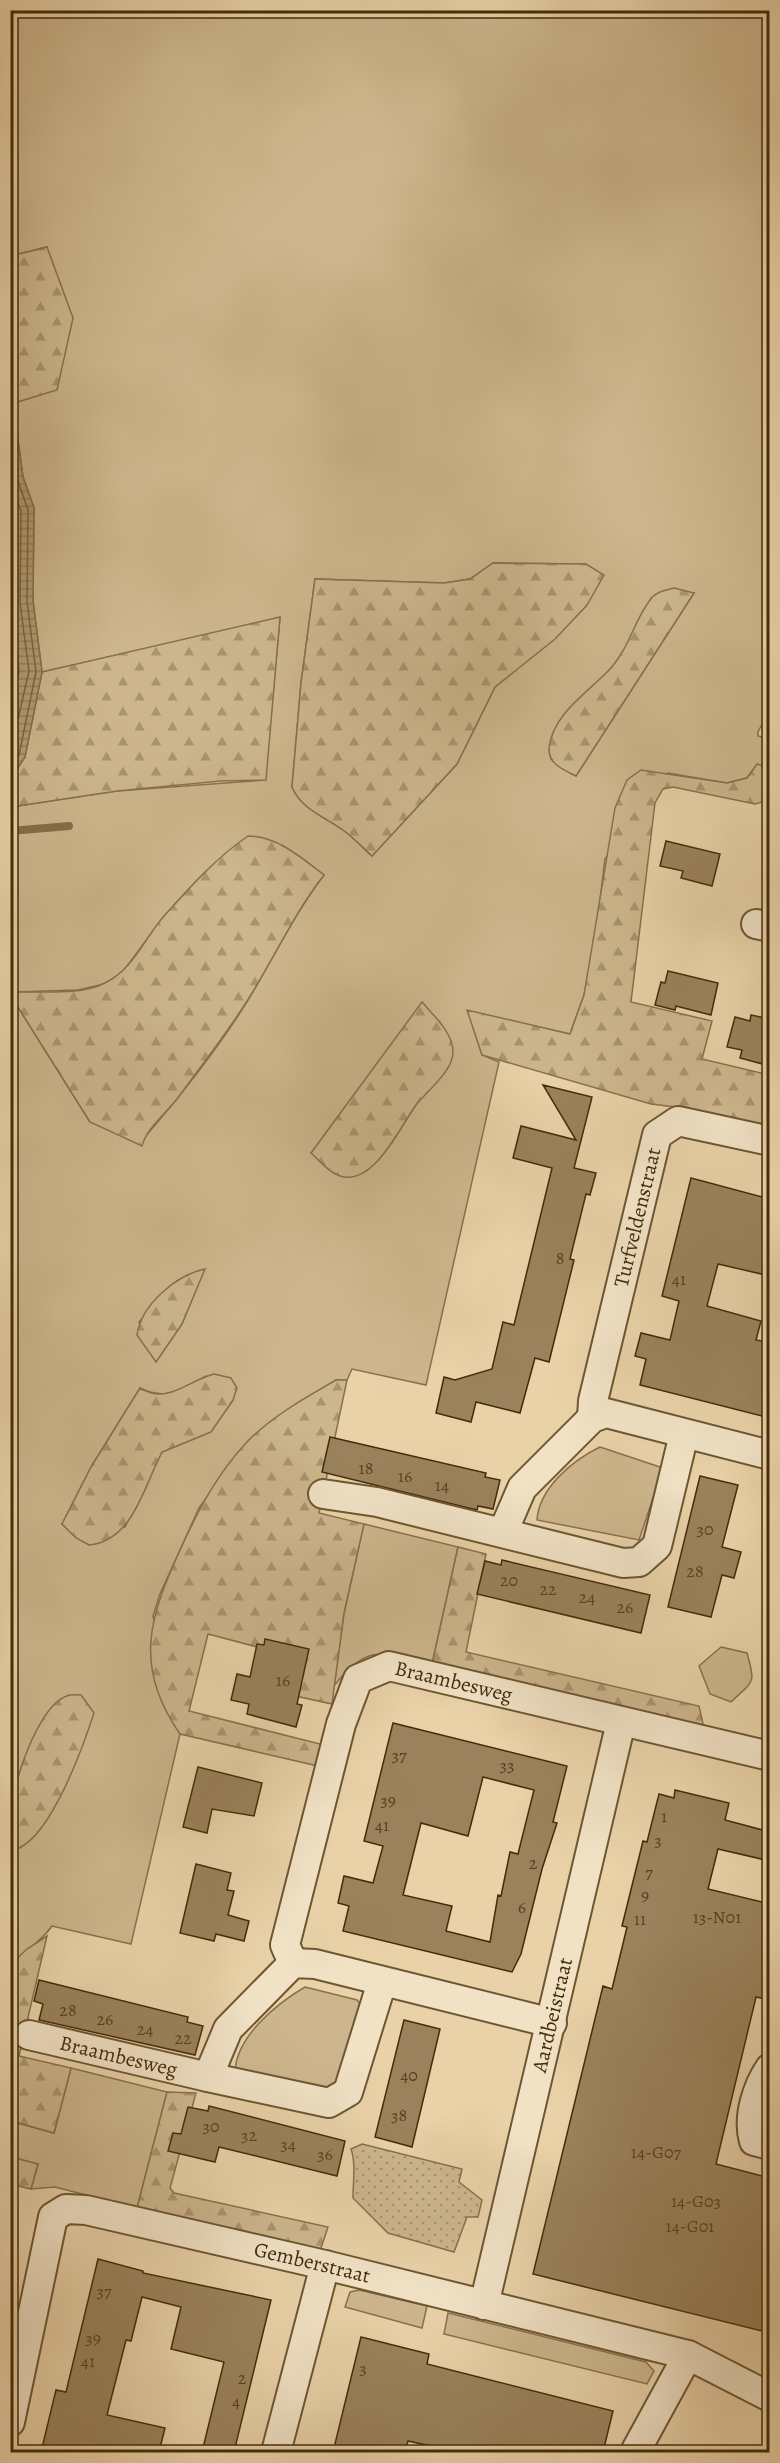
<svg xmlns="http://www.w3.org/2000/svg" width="780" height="2463" font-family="Alegreya,serif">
<defs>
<pattern id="forest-firs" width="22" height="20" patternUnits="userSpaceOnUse" patternTransform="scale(1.5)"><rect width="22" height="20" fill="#cdb68d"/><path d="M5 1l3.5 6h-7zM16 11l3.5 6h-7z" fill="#a89471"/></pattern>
<pattern id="garden-dots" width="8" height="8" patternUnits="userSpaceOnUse" patternTransform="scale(1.5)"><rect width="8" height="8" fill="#cdb68d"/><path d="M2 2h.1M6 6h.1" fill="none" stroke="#a89471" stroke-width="1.8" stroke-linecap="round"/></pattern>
<pattern id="water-rules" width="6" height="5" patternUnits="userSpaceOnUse" patternTransform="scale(1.5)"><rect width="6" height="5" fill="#b19a72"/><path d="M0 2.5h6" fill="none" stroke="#927e5c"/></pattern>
</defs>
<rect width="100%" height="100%" fill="#e9d2a8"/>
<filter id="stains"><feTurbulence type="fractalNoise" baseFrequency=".00333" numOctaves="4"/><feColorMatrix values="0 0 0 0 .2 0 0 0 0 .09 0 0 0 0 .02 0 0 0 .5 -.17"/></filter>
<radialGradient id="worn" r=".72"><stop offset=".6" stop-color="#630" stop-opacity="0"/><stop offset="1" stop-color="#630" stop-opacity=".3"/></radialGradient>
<!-- green -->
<path fill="#cdb68d" stroke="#88714b" stroke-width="1.5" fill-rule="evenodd" d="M11,11H769L770,709L758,732V736L769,739V768L757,765L747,778L727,783L668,773L605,859L596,932L584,995L570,1034L468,1011L482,1055L499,1062L426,1385L352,1369L347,1380H336L297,1403L248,1441L199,1508L160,1594L153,1616L180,1734L131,1944L52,1926C42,1941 25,1951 11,1965V1842L19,1848L35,1835L67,1696C33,1718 24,1769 11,1805V807L117,791L265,780L280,618L42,672L33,601L34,508L23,477L16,425H11V404L57,389L47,247L11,256ZM493,563L586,564L587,605L555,638L495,687L457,764L372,856C362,847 353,837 343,830C324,816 302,810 292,787L301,683L315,579L444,583L470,579ZM694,593L576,776L551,759C544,718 590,694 612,667C629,646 639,622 651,598ZM282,845L324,875C296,912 276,952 253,992C222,1044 183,1093 144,1138L90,1122L11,996L14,992L78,990L104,984L122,973L164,916L216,863ZM440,1021L415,1106L391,1144ZM204,1270L182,1324L156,1362L139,1322L177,1281ZM206,1376L233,1400L211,1432L162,1452L125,1527L62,1524L91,1467L140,1388C166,1401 182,1390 206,1376Z
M600,1447L663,1468L639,1540L537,1520C539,1488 573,1460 600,1447Z
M364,1524L458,1547L432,1664C381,1654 369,1641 334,1686L344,1613Z
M721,1647L747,1653C756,1684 754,1680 731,1702L710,1694L699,1666Z
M305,1987L357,2000L363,2008L335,2090L235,2072C236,2037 276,2004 305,1987Z
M71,2068L167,2092L137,2208L55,2187L31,2189L38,2164L11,2157L10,2121L54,2133Z
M359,2290L427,2306L422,2328L345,2307L350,2292Z
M448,2313L646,2362L654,2371L647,2384L444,2334Z"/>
<!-- forest -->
<path fill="url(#forest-firs)" stroke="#88714b" stroke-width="1.5" d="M47,247L73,318L57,390L11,404V256Z
M493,563L586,564L604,575L587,605L555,639L495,687L457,764L372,856C362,847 353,837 343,830C324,816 302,810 292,787L301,683L315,579L444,583L470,579Z
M674,588L694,593L576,776C564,770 548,764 549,748C553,713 589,692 611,668C629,648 634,621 650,600C655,592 666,590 674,588Z
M280,617L266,780L221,781L117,791L11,807V778L25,757L42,672Z
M757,764L769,768V800L755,804L673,787L663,789L655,803L631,1002L712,1021L702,1059L769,1075V1129L675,1107L651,1104L482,1055L467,1010L570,1034L584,995L615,808L627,780L641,770L727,783L747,778Z
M248,836C277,836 302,858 324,875C295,912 276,954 252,993C230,1030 202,1064 177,1099C166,1113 146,1129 142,1146L90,1122L11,996L14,992C42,991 79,996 105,983C133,970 145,937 165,915C190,887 217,857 248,836Z
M422,1002C434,1016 453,1033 453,1052C453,1071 427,1091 416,1105C400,1126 374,1187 340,1176C328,1172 320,1161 311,1153Z
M205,1269L182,1324L156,1362L137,1335C141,1305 176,1275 205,1269Z
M214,1374L231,1378L237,1388L233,1400L211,1432L162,1452C144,1486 133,1541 89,1545L76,1538L62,1524L91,1467L140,1388C168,1405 187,1381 214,1374Z
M336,1380H347L319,1513L364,1524L344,1613L332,1704L282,1693L265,1649L208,1634L189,1711L324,1745L318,1766L180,1734C132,1665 150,1615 182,1546C199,1508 218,1473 247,1442C272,1416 305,1398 336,1380Z
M458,1547L486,1554L466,1652L699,1706L704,1728L432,1664Z
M81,1695L94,1713C83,1747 52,1833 19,1848L12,1845C0,1815 34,1706 67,1696C71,1694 77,1695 81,1695Z
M47,1936L19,2056L71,2068L54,2133L11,2121L10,1965L27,1949Z
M167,2092L196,2093L170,2188L174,2193L328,2227L320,2251L137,2208Z
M11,2157L38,2164L31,2189L11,2184Z"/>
<!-- garden -->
<path fill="url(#garden-dots)" stroke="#88714b" stroke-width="1.5" d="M362,2144L462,2169L459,2182L482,2200L478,2217H467L454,2252L388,2233L353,2198C353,2182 356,2163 351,2149Z"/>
<!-- water -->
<path fill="url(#water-rules)" stroke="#856e48" stroke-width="1.5" d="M10,425H16L23,477L34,508L33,601L42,672L25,757L11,778Z"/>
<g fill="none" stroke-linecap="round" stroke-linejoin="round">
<!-- shore -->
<path stroke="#7a633e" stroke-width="1.5" d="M10,432L17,478L28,510L27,602L36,672L19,755L10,767
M10,481L21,511L20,603L29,671L10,754
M10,509L13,551L11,603L19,671L10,715"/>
<!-- stream -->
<path stroke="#856e48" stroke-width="8" d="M10,831L69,826"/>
</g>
<!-- building -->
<path fill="#9a825c" stroke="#442c09" stroke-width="1.5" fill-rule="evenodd" d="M666,841L720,854L712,886L681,878L683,871L660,866Z
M668,971L718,983L711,1015L676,1006L675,1010L655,1005L661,982L665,983Z
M751,1015L770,1019V1066L740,1058L742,1050L727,1047L735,1017L750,1021Z
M543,1085L592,1097L574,1168L596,1173L590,1195L586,1194L570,1259L574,1260L549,1362L535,1358L520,1413L476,1402L471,1422L436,1413L444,1377L455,1380L492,1369L503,1322L514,1325L552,1168L513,1158L521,1126L576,1140Z
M691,1178L770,1199V1220L763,1244L770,1246V1276L718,1264L707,1306L761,1321L756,1340L770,1342V1418L640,1385L646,1359L635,1356L641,1333L670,1340L679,1301L662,1296Z
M330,1437L486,1473L485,1477L500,1480L493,1509L478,1506L477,1510L322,1472Z
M700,1476L738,1485L722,1547L741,1552L734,1578L722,1575L711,1617L668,1607Z
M502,1560L650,1595L641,1633L477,1594L485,1561L501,1565Z
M265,1639L309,1649L297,1704L302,1705L296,1727L247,1714L249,1704L231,1700L237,1674L250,1677L257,1644L264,1645Z
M393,1723L567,1766L553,1822L557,1823L542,1869L521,1954L512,1972L343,1931L349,1906L338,1903L344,1876L373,1883L383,1846L364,1841ZM483,1777L534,1790L518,1854L510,1852L501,1896L498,1895L490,1942L446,1931L452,1906L403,1895L421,1823L468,1836Z
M198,1767L262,1783L254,1816L212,1809L207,1833L183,1827Z
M675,1790L729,1803L725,1820L770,1832V1861L718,1849L708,1889L770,1904V2000L756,1997L716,2164L770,2178V2333L533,2274L603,1986L612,1989L627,1927L622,1926L643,1841L647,1842L659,1794L674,1798Z
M196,1864L231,1873L227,1890L234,1891L228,1915L249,1921L244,1941L216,1934L214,1941L180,1933Z
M39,1980L188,2017L187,2022L203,2026L195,2055L39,2020L43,2004L34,2001Z
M404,2020L440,2029L412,2147L375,2137Z
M209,2106L345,2141L337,2176L219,2147L215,2162L168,2151L173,2133L181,2134L188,2107L208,2111Z
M98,2259L143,2271V2273L271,2300L234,2452H202L224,2362L171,2349L181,2307L142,2297L131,2341L126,2340L107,2415L165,2428L159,2452H41L56,2390L66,2392Z
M361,2337L429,2354L427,2364L613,2411L603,2452L577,2446L576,2452H458L408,2441L405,2452H333Z"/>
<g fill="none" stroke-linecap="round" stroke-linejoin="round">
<!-- minor casing -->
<g stroke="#6d5631" stroke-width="32">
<g id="minor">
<path d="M756,924L770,927"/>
<path id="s1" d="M592,1418L593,1401L657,1135L678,1121L770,1141"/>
<path d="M323,1494L377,1502L623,1563L639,1562L657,1546L684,1434"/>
<path d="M503,1532L522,1488L592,1418L606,1413L770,1455"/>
<path id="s2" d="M293,1963L285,1945L341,1724L358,1679L389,1666L770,1756"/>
<path d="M382,1982L348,2092L329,2103L208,2077L228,2029L293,1963L315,1964L552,2023"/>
<path id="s3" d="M29,2035L208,2077"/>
<path d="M770,2068C757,2087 747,2118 754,2141L770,2145"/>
<path id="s4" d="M484,2305L621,1722"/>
<path id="s5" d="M10,2422L53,2217L66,2209L86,2210L325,2265L688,2355L770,2397"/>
<path d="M276,2452L325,2265"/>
<path d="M635,2452L688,2355"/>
</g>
</g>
<!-- minor -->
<use href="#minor" stroke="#f1e2c6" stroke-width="28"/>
</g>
<g text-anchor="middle" stroke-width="5" stroke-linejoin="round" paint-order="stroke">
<!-- number labels -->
<g font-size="18" fill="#5a421e">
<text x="560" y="1264">8</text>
<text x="679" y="1285">41</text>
<text x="366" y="1474">18</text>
<text x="405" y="1482">16</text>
<text x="442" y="1491">14</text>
<text x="705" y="1535">30</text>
<text x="695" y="1577">28</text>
<text x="509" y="1586">20</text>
<text x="548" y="1595">22</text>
<text x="587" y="1603">24</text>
<text x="625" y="1613">26</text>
<text x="283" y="1686">16</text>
<text x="399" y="1761">37</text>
<text x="507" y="1771">33</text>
<text x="388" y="1806">39</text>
<text x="664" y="1822">1</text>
<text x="382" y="1831">41</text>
<text x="658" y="1846">3</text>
<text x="533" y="1869">2</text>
<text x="649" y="1878">7</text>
<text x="645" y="1901">9</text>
<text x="522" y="1913">6</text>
<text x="717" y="1923">13-N01</text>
<text x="640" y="1925">11</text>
<text x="68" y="2016">28</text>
<text x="105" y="2025">26</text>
<text x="145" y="2035">24</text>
<text x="183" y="2044">22</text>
<text x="409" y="2081">40</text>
<text x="399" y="2121">38</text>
<text x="211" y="2132">30</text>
<text x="249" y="2141">32</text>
<text x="288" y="2150">34</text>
<text x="656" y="2158">14-G07</text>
<text x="325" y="2160">36</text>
<text x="696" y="2207">14-G03</text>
<text x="690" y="2232">14-G01</text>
<text x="104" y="2297">37</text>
<text x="93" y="2344">39</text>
<text x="88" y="2367">41</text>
<text x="363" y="2374">3</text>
<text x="242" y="2384">2</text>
<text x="236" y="2407">4</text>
</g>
<!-- street labels -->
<g font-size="21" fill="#442c09" stroke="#f1e2c6">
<text dy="7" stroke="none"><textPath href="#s1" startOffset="206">Turfveldenstraat</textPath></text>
<text dy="7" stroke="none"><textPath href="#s2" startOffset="396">Braambesweg</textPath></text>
<text dy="7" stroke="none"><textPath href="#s4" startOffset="298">Aardbeistraat</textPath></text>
<text dy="7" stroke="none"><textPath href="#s3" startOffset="92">Braambesweg</textPath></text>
<text dy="7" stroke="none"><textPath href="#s5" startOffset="477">Gemberstraat</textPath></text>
</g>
</g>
<!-- margin -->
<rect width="780" height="2463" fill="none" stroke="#e9d2a8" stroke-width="36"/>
<rect x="12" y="12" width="756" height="2439" fill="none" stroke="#442c09" stroke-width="3"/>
<rect x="18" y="18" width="744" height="2427" fill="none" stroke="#442c09" stroke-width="1.5"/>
<rect width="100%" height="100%" filter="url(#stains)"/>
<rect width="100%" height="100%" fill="url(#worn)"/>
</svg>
